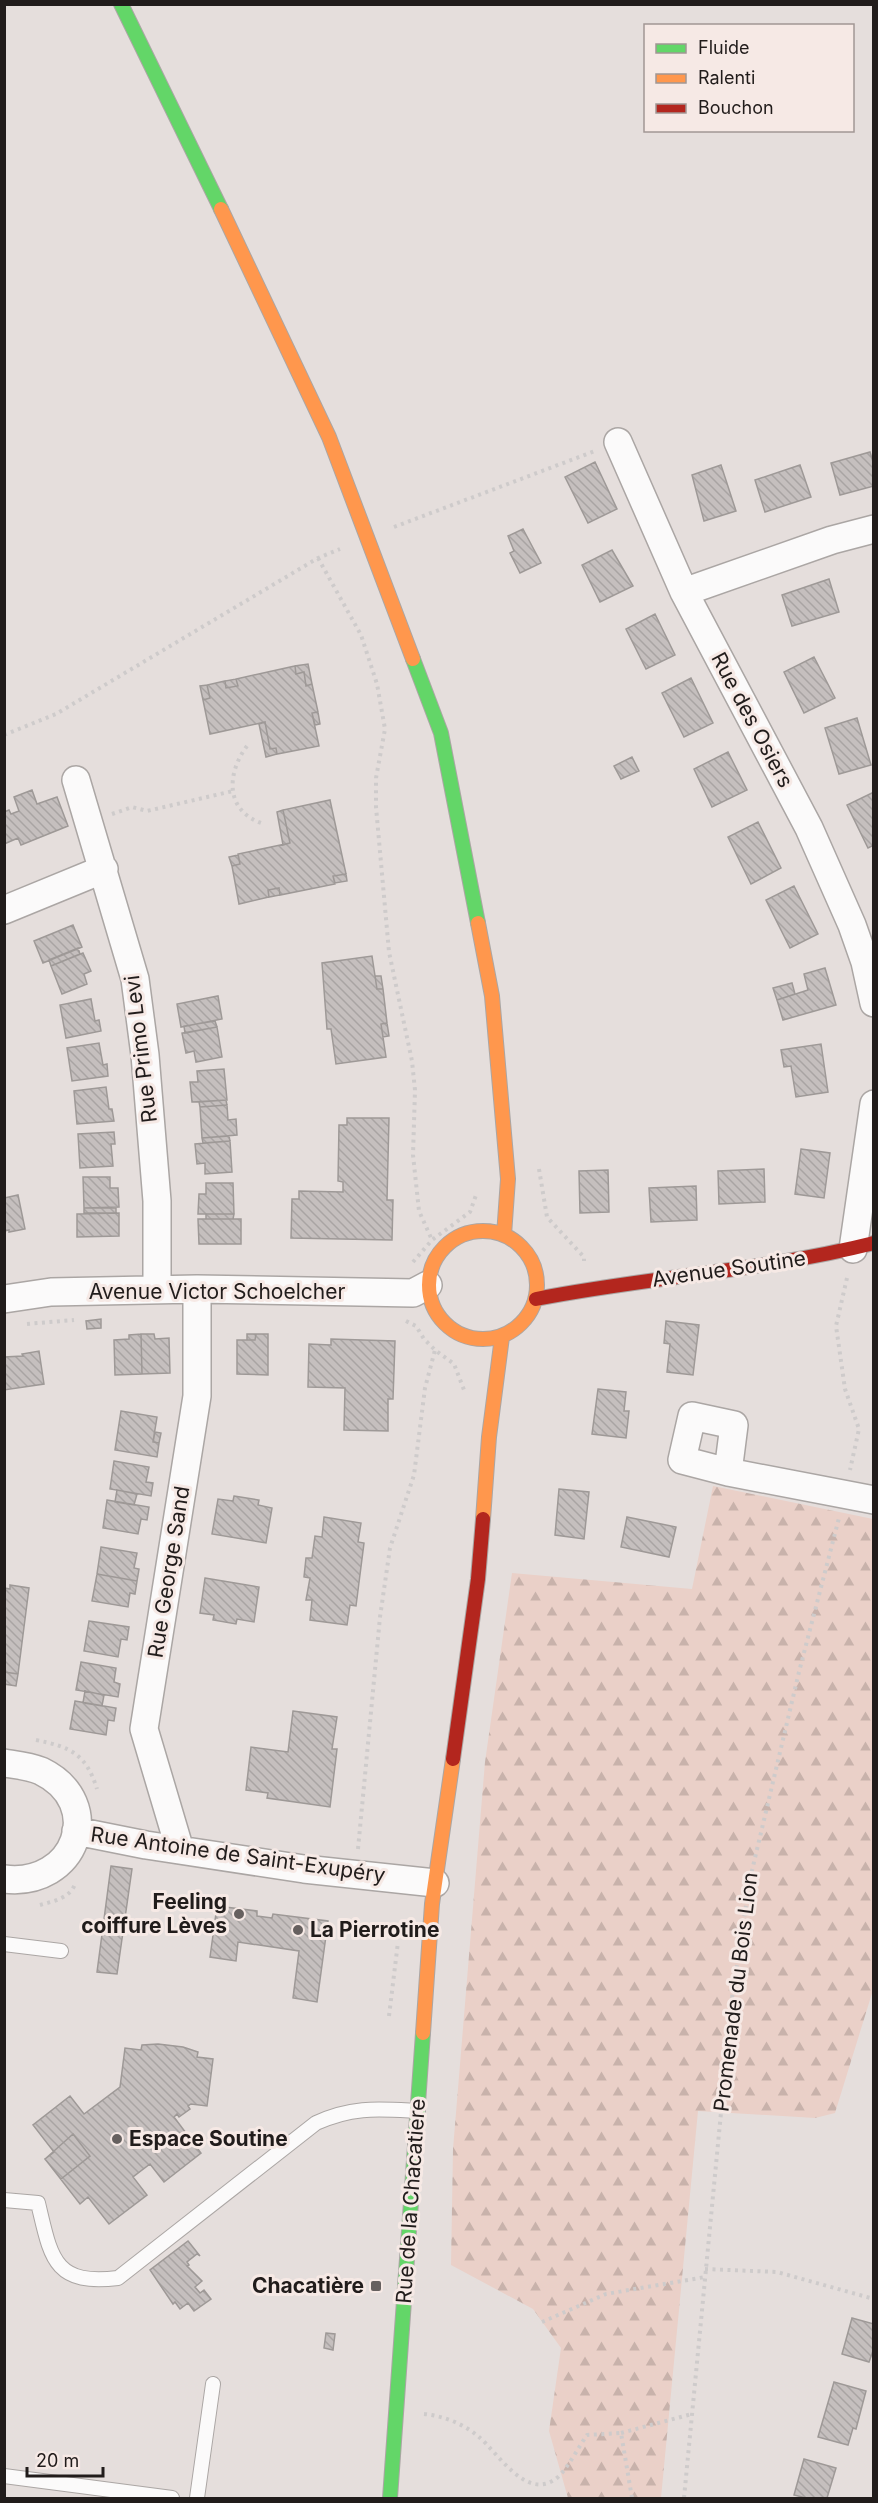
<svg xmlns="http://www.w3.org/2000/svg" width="878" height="2503" font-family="Inter,sans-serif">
<defs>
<pattern id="forest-firs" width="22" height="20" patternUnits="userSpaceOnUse" patternTransform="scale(1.5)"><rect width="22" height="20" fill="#ead0c8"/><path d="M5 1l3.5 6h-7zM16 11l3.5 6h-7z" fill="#c8b2ab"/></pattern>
<pattern id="building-back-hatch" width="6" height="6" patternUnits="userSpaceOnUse" patternTransform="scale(1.5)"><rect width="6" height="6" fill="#c5bfbe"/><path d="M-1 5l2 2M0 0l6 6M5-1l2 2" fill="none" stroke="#a9a4a3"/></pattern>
</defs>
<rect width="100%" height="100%" fill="#e5dedc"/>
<!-- forest -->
<path fill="url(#forest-firs)" d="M713,1486L873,1519V1990L835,2113L815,2118L698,2111L661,2498H568L549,2431L561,2348L533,2309L451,2265L453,2149L485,1762L512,1573L692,1589Z"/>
<!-- building -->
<path fill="url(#building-back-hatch)" stroke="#9e9997" stroke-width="1.5" d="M870,452L874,465V486L840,495L831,463Z
M595,462L617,509L588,523L565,477Z
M721,465L736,511L704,521L692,475Z
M800,465L811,497L765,512L755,480Z
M523,529L541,563L520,573L510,553L514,551L508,536Z
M612,550L633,586L600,602L582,565Z
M829,579L839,612L792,626L782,595Z
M655,614L675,655L646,669L626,629Z
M814,657L835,698L804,713L784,672Z
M308,664L312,684L306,686L304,672L296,674L295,666Z
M295,666L296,674L304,672L306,686L312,684L318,712L312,713L319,746L277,754L276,748L270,749L265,722L210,734L203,700L210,698L207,685L225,681L226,688L238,686L236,679Z
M691,678L713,723L684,737L662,693Z
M236,679L238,686L226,688L225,681Z
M207,685L210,698L203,700L200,686Z
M318,712L320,724L315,725L312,713Z
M857,718L871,765L839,774L825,728Z
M265,722L270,749L276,748L277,754L266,757L259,724Z
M728,752L747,790L712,807L694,769Z
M632,757L639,771L621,779L614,766Z
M32,790L37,804L57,797L68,826L21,845L18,838L4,844V812L9,810L11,814L19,811L14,797Z
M874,792V845L868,848L847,805Z
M330,800L346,874L333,876L335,884L280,895L279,888L268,890L269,897L239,904L232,866L240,864L238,854L290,843L283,810Z
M283,810L290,843L283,845L277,812Z
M758,822L781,868L751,884L728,837Z
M238,855L240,864L232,866L229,857Z
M346,874L347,881L335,883L333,876Z
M794,886L818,934L790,948L766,900Z
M279,888L280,895L269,897L268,890Z
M73,925L82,947L43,963L34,941Z
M78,948L80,954L51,966L49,960Z
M83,953L91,971L84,974L87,984L62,994L51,966Z
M372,956L377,989H383L387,1023L381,1024L386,1057L336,1064L331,1029H327L322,963Z
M825,968L836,1005L783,1020L777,1000L808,990L804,974Z
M375,976H381L383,989H377Z
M792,983L795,994L777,1000L773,988Z
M218,996L222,1019L181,1027L177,1004Z
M91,999L95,1021L99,1020L101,1031L66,1038L60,1005Z
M215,1021L217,1027L185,1033L184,1026Z
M387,1023L389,1036L383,1037L381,1024Z
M217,1027L222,1057L196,1062L194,1051L186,1053L182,1033Z
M99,1043L103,1065L107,1064L108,1076L72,1081L67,1048Z
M821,1044L828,1092L796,1097L791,1066L784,1067L781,1050Z
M224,1069L227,1100L192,1102L190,1082H198L197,1071Z
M106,1087L109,1109H112L114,1121L77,1124L74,1091Z
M226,1100L227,1105L200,1107L199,1102Z
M227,1105L228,1120L236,1119L237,1135L202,1138L200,1107Z
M347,1118H389L387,1200H393L392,1240L291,1238L292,1199H299V1191L343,1192V1182L338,1181L339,1125H347Z
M114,1132L115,1144H111L113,1166L80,1168L78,1134Z
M229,1136L230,1141L203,1143L202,1138Z
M230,1141L232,1172L205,1174V1163L197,1164L195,1144Z
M801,1149L830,1153L824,1198L795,1194Z
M764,1169L765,1202L719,1204L718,1171Z
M608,1170L609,1212L580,1213L579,1171Z
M83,1177H110V1188H118L119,1207L84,1208Z
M206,1183H233L234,1214H198L199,1194H206Z
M696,1186L697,1220L651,1222L649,1188Z
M18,1195L25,1229L9,1232V1230L4,1231V1198Z
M84,1208H116V1213H84Z
M119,1213V1236L77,1237V1214Z
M206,1214H234L233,1219H206Z
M198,1219H241V1244H199Z
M101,1319V1328L87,1329L86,1321Z
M666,1321L699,1325L693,1375L667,1372L670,1344L664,1343Z
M141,1334H154L155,1339L169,1338L170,1373L142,1374Z
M141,1334L142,1374L115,1375L114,1340L129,1339V1335Z
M247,1334H256L255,1340H247Z
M256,1334H268V1375L237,1374V1340H255Z
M331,1339L395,1341L393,1399H388V1431L344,1430L345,1388L308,1387L309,1344L331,1345Z
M39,1351L44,1384L4,1390V1357L23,1356L22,1354Z
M598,1389L626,1392L624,1411H629L626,1438L592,1434Z
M121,1411L157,1417L153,1442L159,1443L157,1457L115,1450Z
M155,1432L161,1433L159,1443L153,1442Z
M114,1461L149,1467L146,1482L153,1483L151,1496L110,1489Z
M559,1489L589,1492L584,1539L555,1535Z
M117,1490L137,1494L134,1505L115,1502Z
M234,1496L259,1500L258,1505L272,1508L266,1543L212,1534L218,1499L233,1501Z
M107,1500L149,1507L147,1520L141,1519L138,1534L103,1528Z
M324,1517L361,1523L358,1542L364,1543L356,1606L350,1605L347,1625L310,1620L312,1600H306L310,1578L304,1577L306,1558H312L315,1536L322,1537Z
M627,1517L676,1527L669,1557L621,1547Z
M101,1547L137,1553L134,1568L139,1569L137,1581L97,1574Z
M97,1574L137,1581L135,1594L130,1593L128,1607L92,1601Z
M205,1578L259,1587L254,1622L237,1619L236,1624L213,1620L214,1615L200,1613Z
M10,1585L29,1588L18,1674L4,1672V1588L10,1589Z
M89,1621L129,1627L127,1640L121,1639L118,1657L84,1651Z
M81,1662L116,1668L114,1682L120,1684L118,1697L76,1690Z
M4,1672L18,1674L16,1686L4,1684Z
M85,1691L104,1695L102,1706L83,1703Z
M75,1701L116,1708L114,1721L108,1720L106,1735L70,1729Z
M293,1711L337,1717L332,1749H337L330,1807L267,1798L268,1793L246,1790L251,1747L288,1752Z
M111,1866L132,1869L117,1974L97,1972Z
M217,1906L257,1911V1916L272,1918L273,1914L328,1921L317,2002L293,1998L299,1951L238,1942L236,1961L210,1957Z
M158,2044L183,2047L198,2052L197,2057L213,2059L207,2106L191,2104L188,2106L190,2109L179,2117L177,2114L174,2117L201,2153L164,2182L150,2164L133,2177L147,2195L109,2224L88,2197L80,2204L45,2159L54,2152L33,2125L70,2096L84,2114L120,2087L125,2048L141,2050L142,2045Z
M73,2134L90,2156L61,2179L45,2159Z
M188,2241L200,2256L197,2254L187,2262L189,2265L187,2266L202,2281L195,2287L200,2293L204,2290L211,2299L194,2311L188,2303L180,2309L175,2302L173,2304L150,2270Z
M852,2318L874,2324V2348L869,2362L842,2354Z
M326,2333L335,2334L333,2350L324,2348Z
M834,2382L866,2391L856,2429L853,2428L848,2445L818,2437Z
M804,2459L836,2468L827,2498H806L794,2495Z"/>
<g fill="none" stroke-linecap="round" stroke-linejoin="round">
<!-- lane casing -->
<g stroke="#aba6a4" stroke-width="16">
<path id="lane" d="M4,1944L61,1951
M4,2200L38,2203C51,2257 53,2286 118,2278L316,2123C353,2106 379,2109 418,2111
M4,2476L172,2498
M197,2498L213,2384"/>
</g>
<!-- street casing -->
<g stroke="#aba6a4" stroke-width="30">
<path id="street" d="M618,442L684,592L809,828L852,925L865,962L874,1003
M684,592L832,540L874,529
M76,780L135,979L145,1055L157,1201V1290
M4,910L104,869
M853,1249L874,1104
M4,1299L51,1292L197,1289L413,1293L428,1285
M728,1472L734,1425L692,1416L682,1460L728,1472L874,1500
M4,1763C17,1765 29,1766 41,1771C107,1803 76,1888 4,1879
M76,1831L146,1845L304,1869L435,1883
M180,1850L144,1729L197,1396V1289"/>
</g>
<!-- fast casing -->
<g stroke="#aba6a4" stroke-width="16">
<path id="fast" d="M121,4L221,209
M413,659L441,733L478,923
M390,2498L423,2033"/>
</g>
<!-- slow casing -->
<g stroke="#aba6a4" stroke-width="16">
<path id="slow" d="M221,209L329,437L413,659
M478,923L492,996L508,1179L504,1235
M429 1285a54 54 0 1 1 108 0a54 54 0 1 1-108 0Z
M483,1519L489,1437L502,1337
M423,2033L432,1904L453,1759"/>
</g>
<!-- jam casing -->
<g stroke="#aba6a4" stroke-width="16">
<path id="jam" d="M536,1299C648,1277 763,1271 874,1243
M453,1759L478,1579L483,1519"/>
</g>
<!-- path -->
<path stroke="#cecbcb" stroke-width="4" stroke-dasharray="3 4.5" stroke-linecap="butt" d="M394,527L595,451
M318,558L361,635L377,684L385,729L376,778V807L389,952L412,1061L415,1090L413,1155L419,1211L432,1240
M4,735L56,714L318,558L340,549
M247,746C226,774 225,812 264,824
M112,814L132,807L147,811L233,791
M539,1169L547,1217L584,1257V1261
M413,1262L432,1240L470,1212L476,1195
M847,1278L836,1326L845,1389L859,1429L850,1470
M406,1321L416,1326L424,1339L435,1350L454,1364L464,1390
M27,1324L74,1320
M36,1740C71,1747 86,1754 97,1789
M358,1849L380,1617L390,1548L414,1475L425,1388L435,1350
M40,1905C54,1901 70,1898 75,1884
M389,2016L398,1942
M705,2269L777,2272L874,2299
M542,2322L606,2294L705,2277
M424,2414C444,2416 464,2424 479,2437C498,2453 525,2499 554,2480C565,2474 579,2446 587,2435L621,2433L632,2498
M621,2433L692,2414
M684,2498L732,1998L750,1879L799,1672L839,1518"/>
<!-- lane -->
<use href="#lane" stroke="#fbfafa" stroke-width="14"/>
<!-- street -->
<use href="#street" stroke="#fbfafa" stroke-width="27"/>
<!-- fast -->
<use href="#fast" stroke="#63d668" stroke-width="14"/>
<!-- slow -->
<use href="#slow" stroke="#ff974d" stroke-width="14"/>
<!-- jam -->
<use href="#jam" stroke="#b3261e" stroke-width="14"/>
</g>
<!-- markers -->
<g fill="#66605f" stroke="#f6e9e5" stroke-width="2">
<circle cx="239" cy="1914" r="6"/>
<circle cx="298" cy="1930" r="6"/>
<circle cx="117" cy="2139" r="6"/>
<rect x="370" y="2280" width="12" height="12" rx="3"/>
</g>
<g text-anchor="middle" stroke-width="6" stroke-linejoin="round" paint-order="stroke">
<!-- street labels -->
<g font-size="21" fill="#211c1b" stroke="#f6e9e5">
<text transform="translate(752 720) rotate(62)" y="7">Rue des Osiers</text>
<text transform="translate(141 1049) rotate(-97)" y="7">Rue Primo Levi</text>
<text transform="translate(729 1269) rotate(-8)" y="7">Avenue Soutine</text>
<text x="217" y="1299">Avenue Victor Schoelcher</text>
<text transform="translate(169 1572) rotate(-81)" y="7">Rue George Sand</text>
<text transform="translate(238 1855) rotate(8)" y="7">Rue Antoine de Saint-Exupéry</text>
<text transform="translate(736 1992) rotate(-83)" y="7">Promenade du Bois Lion</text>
<text transform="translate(411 2201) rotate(-86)" y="7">Rue de la Chacatiere</text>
</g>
<!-- poi labels -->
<g font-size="21" font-weight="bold" fill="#211c1b" stroke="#f6e9e5" text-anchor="end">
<text x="227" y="1909">Feeling<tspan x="227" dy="24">coiffure Lèves</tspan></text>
<text x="310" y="1937" text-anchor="start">La Pierrotine</text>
<text x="129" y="2146" text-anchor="start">Espace Soutine</text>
<text x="364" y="2293">Chacatière</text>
</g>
</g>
<!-- border -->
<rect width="878" height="2503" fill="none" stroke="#211c1b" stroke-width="12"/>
<!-- legend -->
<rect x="644" y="24" width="210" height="108" fill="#f6e9e5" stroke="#a19794" stroke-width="1.5"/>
<rect x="656" y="44" width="30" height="9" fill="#63d668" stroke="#a19794" stroke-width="1.5"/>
<text x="698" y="54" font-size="18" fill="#211c1b">Fluide</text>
<rect x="656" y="74" width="30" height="9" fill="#ff974d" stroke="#a19794" stroke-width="1.5"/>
<text x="698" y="84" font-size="18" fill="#211c1b">Ralenti</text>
<rect x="656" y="104" width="30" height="9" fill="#b3261e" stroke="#a19794" stroke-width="1.5"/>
<text x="698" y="114" font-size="18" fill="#211c1b">Bouchon</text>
<!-- scale -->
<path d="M27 2467v9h76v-9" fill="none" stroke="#211c1b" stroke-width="3"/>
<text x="36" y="2467" font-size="18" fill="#211c1b" stroke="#f6e9e5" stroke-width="4.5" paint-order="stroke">20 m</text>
</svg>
